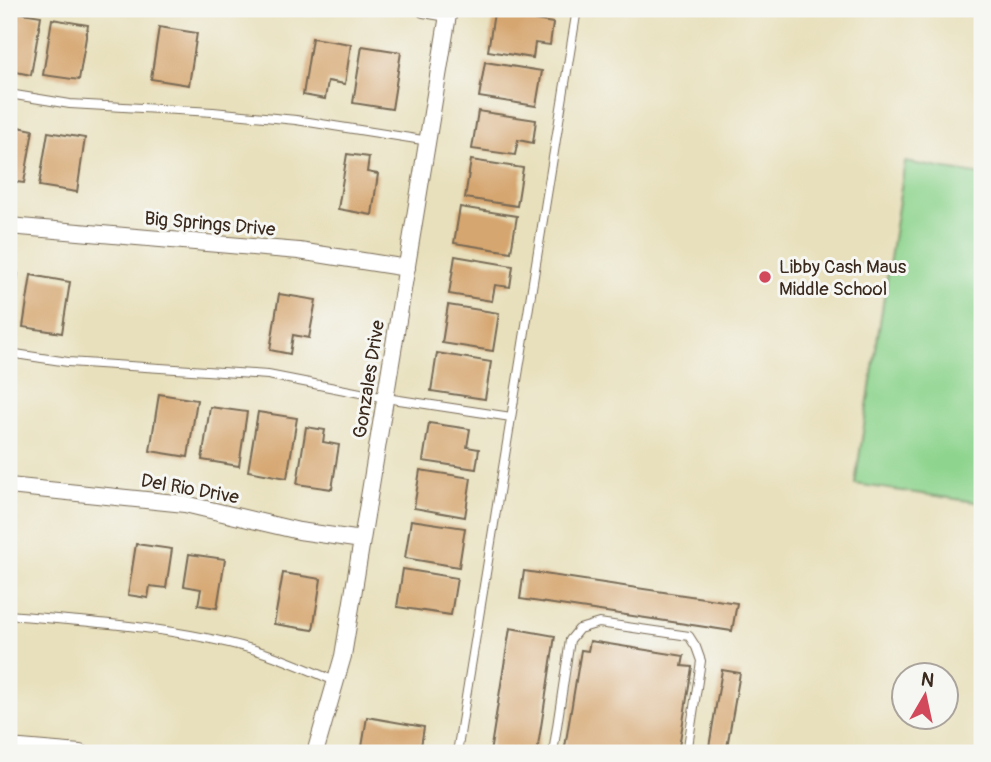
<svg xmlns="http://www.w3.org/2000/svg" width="991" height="762" font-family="Pangolin,sans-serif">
<rect width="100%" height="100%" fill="#f6f6f2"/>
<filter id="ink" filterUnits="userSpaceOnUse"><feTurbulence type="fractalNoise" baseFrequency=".0143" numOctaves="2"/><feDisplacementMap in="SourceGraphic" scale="14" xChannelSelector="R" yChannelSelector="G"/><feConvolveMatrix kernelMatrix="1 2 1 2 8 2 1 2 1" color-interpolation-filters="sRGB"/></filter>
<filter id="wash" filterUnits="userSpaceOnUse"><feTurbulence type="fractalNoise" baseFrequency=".00686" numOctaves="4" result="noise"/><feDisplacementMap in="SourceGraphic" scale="28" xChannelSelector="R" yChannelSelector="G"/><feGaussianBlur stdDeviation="1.57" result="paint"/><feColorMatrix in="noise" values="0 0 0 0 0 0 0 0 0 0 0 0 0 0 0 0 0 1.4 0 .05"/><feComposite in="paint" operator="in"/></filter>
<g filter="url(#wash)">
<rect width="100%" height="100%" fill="#e8e0bc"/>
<!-- green -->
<path fill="#8ed48e" stroke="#647f56" stroke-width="2" d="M905,162L982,175V503L855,484Z"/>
<g id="blocks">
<!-- building -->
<path fill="#d6a670" d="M9,11L41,16L31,75L11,71L12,60H9Z
M494,13L553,23L550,45L535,43L533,58L488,51Z
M52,19L88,25L79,80L43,75Z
M159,27L197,33L189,85L151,79Z
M312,38L351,44L345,84L328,81L325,99L303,95Z
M362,46L401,52L392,109L353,103Z
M485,62L542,71L536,106L479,97Z
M478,111L536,120L533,143L518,140L515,155L472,149Z
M9,125L33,130L24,183L9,181Z
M48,132L85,138L77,192L39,186Z
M347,154L369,157L367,172L378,174L372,215L338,209Z
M471,160L523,168L517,206L465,198Z
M460,207L517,216L511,252L454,243Z
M455,256L513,266L510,287L495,285L492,301L449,294Z
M9,273L18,274L10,326H9Z
M31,275L70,282L62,333L23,327Z
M279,294L316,300L309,338L293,335L290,354L270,350Z
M448,305L499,313L493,351L442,343Z
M437,353L491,362L485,399L431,391Z
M159,394L197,400L188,457L150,451Z
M210,407L247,412L239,466L202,460Z
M258,412L297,418L287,478L248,471Z
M429,423L470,429L467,447L479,449L476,469L423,461Z
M306,427L325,430L323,442L339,445L332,489L297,484Z
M420,470L471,478L465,517L414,508Z
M411,520L465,528L459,567L405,558Z
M136,544L172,549L166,588L150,586L148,598L128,595Z
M189,554L225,559L217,608L198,605L201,589L184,586Z
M403,569L457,578L451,615L397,607Z
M524,571L737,603L732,631L520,599Z
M283,573L321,579L313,630L274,624Z
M510,628L555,636L537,753H490Z
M590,641L684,656L682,666L692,667L678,753H564L581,650L588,651Z
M722,670L740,673L726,753H708Z
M367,717L424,727L420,753H361Z"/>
</g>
</g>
<g filter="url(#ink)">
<use href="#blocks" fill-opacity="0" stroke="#786a55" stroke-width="2"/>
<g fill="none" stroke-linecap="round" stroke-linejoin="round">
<!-- lane casing -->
<g stroke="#786a55" stroke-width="10">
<path id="lane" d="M9,94L70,104L213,112L296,120L429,141
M9,353L68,362L268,375L386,398L511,417
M9,615C90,622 173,627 252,649C281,657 309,670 337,682
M457,753L577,9
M553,753L570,640L579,629L599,623L689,636L696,647L701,661L687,753"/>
</g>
<!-- street casing -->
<g stroke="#786a55" stroke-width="18">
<path id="street" d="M424,9L448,13
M9,226L299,251L407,268
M9,486L185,504L299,531L362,540
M9,747L80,753
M315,753L343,656L449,9"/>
</g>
<!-- lane -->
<use href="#lane" stroke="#fff" stroke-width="8"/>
<!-- street -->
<use href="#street" stroke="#fff" stroke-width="16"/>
</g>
</g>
<!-- markers -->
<circle fill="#d1495b" stroke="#f6f6f2" stroke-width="2.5" cx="765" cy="277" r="7"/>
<g text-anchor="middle" stroke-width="6" stroke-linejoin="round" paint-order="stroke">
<!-- street labels -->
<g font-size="19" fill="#3b2a1e" stroke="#f6f6f2">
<text transform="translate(210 223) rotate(5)" y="7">Big Springs Drive</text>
<text transform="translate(368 379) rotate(-81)" y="7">Gonzales Drive</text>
<text transform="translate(190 488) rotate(10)" y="7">Del Rio Drive</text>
</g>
<!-- poi labels -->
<g font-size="19" fill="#3b2a1e" stroke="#f6f6f2" text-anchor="start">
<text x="779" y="273">Libby Cash Maus<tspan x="779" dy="22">Middle School</tspan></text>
</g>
</g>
<!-- margin -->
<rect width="991" height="762" fill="none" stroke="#f6f6f2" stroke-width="35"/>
<!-- north arrow -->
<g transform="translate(925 696) rotate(9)"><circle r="33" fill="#f6f6f2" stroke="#aba49d" stroke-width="2"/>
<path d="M0-5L12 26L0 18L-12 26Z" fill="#d1495b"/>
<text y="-10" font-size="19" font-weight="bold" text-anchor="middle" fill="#3b2a1e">N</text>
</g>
</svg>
